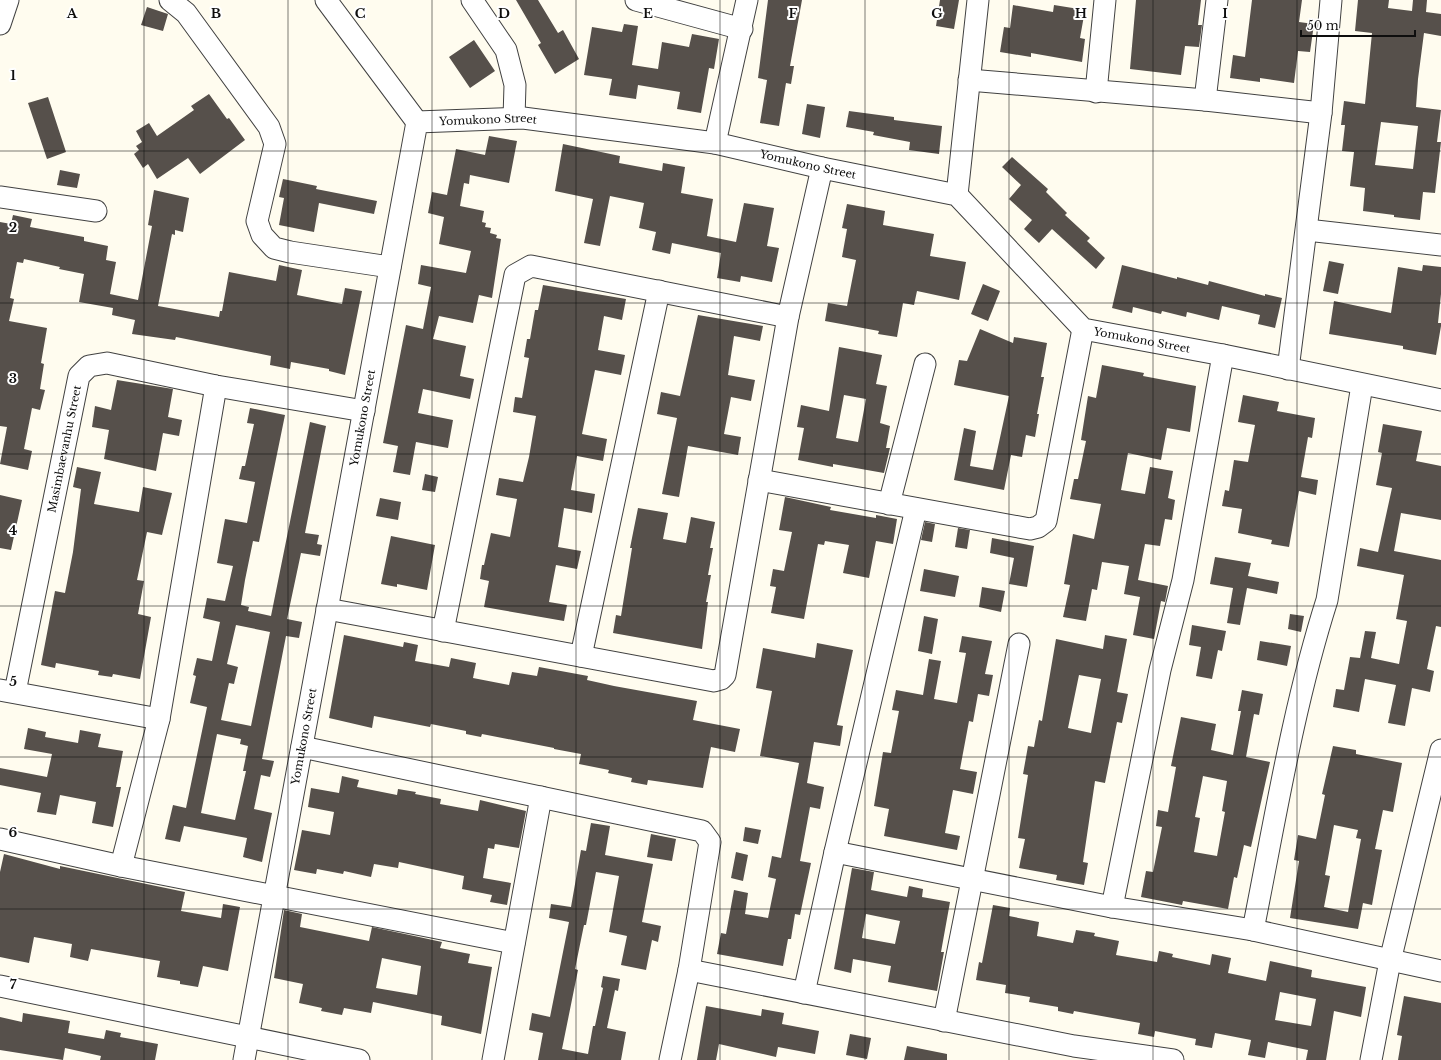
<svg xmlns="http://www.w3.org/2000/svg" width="1441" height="1060" font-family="'Libre Baskerville',serif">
<rect width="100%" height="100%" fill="#fffcef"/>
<!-- building -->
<path fill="#56504b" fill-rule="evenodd" d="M516,0H538L558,33L563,30L579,59L555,74L538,45L541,43Z
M768,0H802L790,66H794L791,84L786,83L779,126L760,123L767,80L758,78Z
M940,0H959L954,29L936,26Z
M1136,0H1201L1198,25H1202L1199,47L1185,46L1181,75L1130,69Z
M1252,0H1302L1299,22L1314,24L1310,52L1298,51L1294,83L1260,78V82L1230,78L1233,55L1245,57Z
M1358,0H1389L1388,8L1412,11L1413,0H1427L1426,12L1441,14V36L1424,33L1418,79L1416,107L1441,110L1437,142H1441L1435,193L1423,192L1420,220L1394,217V215L1363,211L1365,188L1350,186L1354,152L1342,151L1345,125H1341L1344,101L1365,104L1372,33L1355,31ZM1381,122L1418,126L1413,169L1375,165Z
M1013,5L1053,12L1054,5L1085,10L1080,38L1085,39L1082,62L1031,53V57L1000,52L1004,27L1010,28Z
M147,7L168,14L163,31L141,25Z
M624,24L638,26L632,65L658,69L662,42L689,47L692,34L719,39L714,69L709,68L701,113L677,109L680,92L638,85L636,99L609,95L612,79L584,75L592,27L622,32Z
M474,40L495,71L470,88L449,57Z
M209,94L227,119L229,118L245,140L200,174L188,158L157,179L148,164L143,168L134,154L139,150L136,146L142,142L136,131L149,123L157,136L194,110L191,106Z
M48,97L66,152L47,159L28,103Z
M807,104L825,107L820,138L802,134Z
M849,111L894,117V120L942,126L939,154L909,150L910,142L873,135L874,132L846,127Z
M489,136L517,141L509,183L470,175L469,184L464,183L460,206L484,211L482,222L486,223L485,227L491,228L490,233L497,235L496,238L501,239L492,298L479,295L473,323L439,316L433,339L466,346L460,376L474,379L470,399L423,389L418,413L453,420L448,448L416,442L410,475L393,472L398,446L383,443L406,325L423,329L431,287L418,284L421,265L466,273L471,251L439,244L444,217L428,213L432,192L447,195L456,149L485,155Z
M563,144L620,156L619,163L662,171L663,163L685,167L681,193L713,199L707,236L736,242L744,203L774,208L767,246L779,248L772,282L741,276L740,282L717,278L721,253L672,243L670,254L652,250L656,232L639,228L644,203L610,196L600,246L584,243L593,199L555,191Z
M1012,157L1048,189L1046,192L1067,213L1065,215L1090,238L1087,241L1105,258L1096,269L1052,229L1039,243L1024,229L1032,220L1009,199L1021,185L1002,167Z
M60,170L80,174L77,188L57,185Z
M283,179L317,186L316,189L377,201L374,214L319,203L314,232L279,225L284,198L279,197Z
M154,190L189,198L183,232L175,230V235L172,234L158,306L219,317L220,311H222L229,272L276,281L279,265L302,270L297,295L342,304L345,288L362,291L345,375L329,371V369L291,362L290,369L270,365L271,356L176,337L175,340L132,334L135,320L112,315L113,308L79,302L84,274L59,269L60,267L24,259L23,263L17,262L10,298L14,299L9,321L47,328L41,363L44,364L40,389L45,390L40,410L32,408L24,449L32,451L28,470L0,464L7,427L0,426V222L11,224L13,215L32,219L30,227L84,237V241L108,246L106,260L116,262L110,294L138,300L152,226L148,225Z
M847,204L885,211L883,225L934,234L930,256L966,262L959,300L917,291L914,305L903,303L897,337L878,334L879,331L825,321L828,303L847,306L856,260L842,257L847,229L842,228Z
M1329,261L1344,264L1338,294L1323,291Z
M1122,265L1177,279V277L1208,285L1209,281L1265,296V294L1282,298L1275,328L1258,324L1260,315L1222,306L1219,320L1187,312L1186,317L1162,311L1161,314L1133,307L1132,313L1112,308Z
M1423,265L1441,267V294L1438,323H1441V326L1436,355L1403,349V346L1329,334L1334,301L1391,313L1398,267L1422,271Z
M983,284L1000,291L988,321L971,314Z
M543,285L626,299L622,320L604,316L598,350L625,355L621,375L595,370L582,434L607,439L603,461L577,456L571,490L595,494L592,513L564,508L558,547L581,551L577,569L556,565L549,602L567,605L564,621L484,607L489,581L480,579L482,565H484L491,533L510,537L517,499L496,495L499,478L523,482L529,457L536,416L513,412L515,397L522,398L529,358L524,357L527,339H530L535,310H538Z
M698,315L763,326L760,341L734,336L728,375L755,380L751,401L731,397L724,434L741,437L738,455L688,446L679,497L662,494L677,418L657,414L661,392L680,396Z
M980,329L1013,343L1014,337L1047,343L1041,377H1044L1037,414H1039L1035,437L1026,435L1022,457L1011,455L1004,490L954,480L964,428L976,431L970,466L993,470L1009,396L954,385L959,360L967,361Z
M839,347L882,355L876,384L887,386L880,423L890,426L886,448H890L884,473L833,464V467L798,460L804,428L797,427L801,405L829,411ZM844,395L866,399L858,442L836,438Z
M1102,365L1144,373L1143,376L1196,386L1190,432L1167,428L1161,460L1128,453L1121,490L1145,494L1150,467L1173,471L1168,498L1175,500L1172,520L1165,519L1160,546L1145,544L1138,580L1168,586L1165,602L1161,601L1154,639L1133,635L1140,597L1124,594L1129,566L1102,562L1097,590L1092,589L1086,621L1063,617L1070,585L1064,584L1073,534L1094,539L1101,504L1070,499L1074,479H1078L1086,441L1081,440L1088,396L1096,398Z
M117,380L173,389L168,417L182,420L179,436L163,433L156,471L104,459L109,430L92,427L95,406L111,410Z
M1243,395L1279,402L1277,411L1315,418L1312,438L1308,437L1301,477L1318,480L1316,495L1299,491L1289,547L1271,544L1272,540L1238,533L1242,509L1222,506L1225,490L1229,491L1234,460L1248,462L1255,425L1238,422Z
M250,408L285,415L259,542L253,541L245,580L241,605L249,607L248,611L271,616L310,422L326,426L305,533L319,535L317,544L322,545L320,556L301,553L287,619L302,622L299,638L286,636L262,759L274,761L270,777L261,775L254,809L272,813L262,862L243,857L247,838L184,826L180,842L165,839L173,805L186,808L207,707L190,703L196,676L193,675L197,658L212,661L220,622L203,618L207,598L225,601L233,566L217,563L225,519L247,523L255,482L239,479L242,466H245L254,424L247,423ZM236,625L270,632L251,726L221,720L229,683L234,684L238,667L227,664ZM217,734L241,739L240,744L248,746L243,771H246L235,820L201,813Z
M1383,424L1422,431L1416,461L1441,466V520L1401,513L1394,551L1441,560V627L1436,626L1427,669L1434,671L1430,692L1412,688L1405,726L1388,723L1396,685L1365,679L1359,712L1333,707L1336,689L1344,690L1350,657L1360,658L1365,631L1376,632L1371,658L1399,664L1407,621L1396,619L1404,575L1357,566L1360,548L1378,552L1392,488L1376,485L1382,453L1378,452Z
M77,467L101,472L94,504L139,512L143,487L172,493L162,535L147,532L137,580L144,581L138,614L151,617L140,679L113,674L112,677L98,675L99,671L56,663L55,668L41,665L55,591L65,593L73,552L81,489L73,487Z
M425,474L438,477L435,492L422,490Z
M0,495L22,500L11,550L0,548Z
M785,497L831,507L830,510L876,518V515L897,519L893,544L876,541L869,578L843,573L849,545L825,541L824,545L818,544L804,619L771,613L776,587L770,586L773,569L784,571L792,532L779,530Z
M380,498L401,502L398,520L376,516Z
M638,508L668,513L663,539L686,543L691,517L715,522L710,548H713L708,575H711L706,602H708L702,649L613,633L616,615L621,616L632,548H630Z
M925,522L935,524L932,542L921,540Z
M958,528L970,530L967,549L955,547Z
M391,536L435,545L427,590L397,584V587L381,584Z
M992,538L1034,546L1027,587L1009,584L1014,558L990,553Z
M1215,557L1251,563L1248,576L1279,582L1277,594L1247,588L1240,625L1227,623L1233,588L1210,584Z
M924,569L959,576L955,597L920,591Z
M982,587L1005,591L1001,612L979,607Z
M1290,614L1304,616L1301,632L1288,629Z
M924,616L938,619L932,654L918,651Z
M1192,625L1226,631L1222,651L1218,650L1212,679L1196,676L1201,647L1189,645Z
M344,635L403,647L404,642L418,645L415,661L449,667L451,658L476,663L473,678L509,685L512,672L537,676L539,667L588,676L587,680L614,686L697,701L693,720L740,729L735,752L711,747L703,788L648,780L647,785L631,782L632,778L608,773L609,770L579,764L581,754L554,749V748L482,734L481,737L466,734V731L431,724L430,727L374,716L372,728L329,718Z
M1105,635L1127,639L1117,692L1128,694L1122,723L1117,722L1105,783L1095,781L1083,862L1088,863L1084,885L1056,880L1057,875L1019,868L1025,839L1018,838L1028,775L1023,774L1028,746L1034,747L1039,720L1042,721L1056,639L1103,649ZM1079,675L1101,679L1091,733L1068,728Z
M962,636L992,641L985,674L993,675L989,696L978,694L973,722L969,721L960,769L977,772L973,794L953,790L945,833L960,836L957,850L884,836L889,809L874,806L883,752L891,753L899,711L892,710L896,690L923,695L929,659L941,661L934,699L957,703L966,653L959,652Z
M1260,641L1291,646L1287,666L1257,660Z
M817,643L853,650L837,725L843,726L840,746L814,742L807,783L824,787L820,809L810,807L800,861L811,863L800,915L795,914L791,939H788L783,966L717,954L721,933L726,934L734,890L748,893L745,914L768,918L776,879L768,877L772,856L781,858L799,763L760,756L772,691L756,688L763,648L815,658Z
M1242,690L1263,694L1259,715L1254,714L1246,757L1270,762L1251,847L1244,845L1237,878L1234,877L1228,909L1183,901L1182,905L1141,897L1146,871L1153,872L1162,827L1156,826L1158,810L1168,812L1176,767L1171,766L1181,717L1216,724L1211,750L1233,755L1241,711H1238ZM1203,776L1227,781L1222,811L1225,812L1217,856L1194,852L1200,818L1195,817Z
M28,728L46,732L45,737L78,743L80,730L101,734L98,747L123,751L116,787H121L113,827L92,823L96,802L60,795L56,815L37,812L41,793L0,785V768L47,777L52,754L24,749Z
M1333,746L1356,750V754L1402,763L1393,812L1383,810L1375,849L1382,850L1372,905L1363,903L1358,929L1290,918L1299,861L1294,860L1298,835L1316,839L1325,795L1322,794ZM1334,825L1358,830L1356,838L1361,839L1348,912L1324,907L1330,876L1325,875Z
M342,776L359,780L357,787L397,795L398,789L416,792L415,794L441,799L440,804L478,811L480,800L526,811L519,848L495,844L494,849L488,848L483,878L511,883L507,905L490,902L492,895L462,889L464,876L399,862L398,868L374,864L371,877L344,871L343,874L317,869L316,874L294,870L302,830L330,835L334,812L308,807L311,788L339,793Z
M591,823L610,826L605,855L653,864L642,922L661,926L658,942L652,940L646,970L621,965L627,936L609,932L619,876L596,872L586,925H584L575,969L578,970L562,1049L588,1054L593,1026H595L603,988L601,987L603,976L620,979L618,991L615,990L607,1028L626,1032L621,1060H538L543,1033L529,1030L532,1013L550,1017L569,922L549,918L551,904L571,907L581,850L586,851Z
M745,827L761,830L758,844L743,841Z
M651,834L676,839L672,861L647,857Z
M736,852L748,855L743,881L731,878Z
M4,854L60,869V866L185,892L181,911L221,918L223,904L240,907L228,971L203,966L198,987L180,984V981L157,977L160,961L91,949L88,961L70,957L72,944L34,937L29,963L0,957V872Z
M852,868L874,872L871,890L907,897L909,886L923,889L922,897L950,902L941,952H944L937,991L888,982L891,966L853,959L851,973L834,969ZM866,914L900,921L895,944L862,938Z
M993,905L1010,908L1009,916L1039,922L1037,936L1073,943L1076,930L1095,933L1094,936L1119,941L1116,955L1157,962L1159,951L1173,954L1172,957L1210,965L1212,954L1231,958L1228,973L1266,981L1270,961L1312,970L1311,977L1366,987L1361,1017L1334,1011L1326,1060H1306L1308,1050L1268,1042L1265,1058L1248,1055L1251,1040L1215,1033L1212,1048L1195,1045L1196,1039L1155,1031L1154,1037L1138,1034L1140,1023L1074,1011L1073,1014L1058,1011V1007L1029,1002L1030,997L1005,993L1006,985L976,980L979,962L982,963ZM1280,992L1316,999L1311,1026L1275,1020Z
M284,910L302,914L300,927L369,941L372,927L419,937L442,942L440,948L470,954L468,963L492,967L481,1034L441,1025L442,1016L373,1002L371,1013L344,1008L342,1015L321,1011L322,1008L299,1003L303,984L274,978ZM382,958L421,966L417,995L376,988Z
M1404,996L1441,1003V1060H1398L1402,1036L1397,1035Z
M706,1006L761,1016L762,1009L784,1013L782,1024L819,1031L815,1054L778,1047L776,1057L719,1044L716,1060H697Z
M23,1013L70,1021L68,1033L104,1039L106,1030L121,1033L120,1037L158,1044L155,1060H100L101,1056L65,1048L63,1060L0,1050V1017L22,1022Z
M850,1034L871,1038L867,1059L846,1055Z
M907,1046L947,1054V1060H904Z"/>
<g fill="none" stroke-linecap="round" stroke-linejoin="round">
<!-- minor casing -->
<g stroke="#414141" stroke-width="23">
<g id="minor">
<path d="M170,0L186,13L269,127L275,144L257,221L262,235L274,248L290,252L390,267"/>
<path d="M326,0L417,122"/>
<path d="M472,0L506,50L515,85L514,118"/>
<path d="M636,0L742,29"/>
<path d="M0,24L8,0"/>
<path d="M969,80L1205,100L1321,113"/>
<path d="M1096,92L1105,0"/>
<path d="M1205,100L1217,0"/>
<path d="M715,143L747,0"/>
<path d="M957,195L978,0"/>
<path d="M0,197L96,211"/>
<path d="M1307,230L1441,245"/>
<path d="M1288,369L1321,113L1331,0"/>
<path d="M759,480L1030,529L1038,527L1046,521L1083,329"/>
<path d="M889,504L925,364"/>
<path d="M327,609L714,681L721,679L725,675L788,317L822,168"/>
<path d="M443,631L515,275L531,266L788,317"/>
<path d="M581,656L659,291"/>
<path d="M0,690L159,719"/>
<path id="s1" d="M15,692L79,376L89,366L107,363L216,386L364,411"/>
<path d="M302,747L702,831L710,842L689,970L1074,1046L1173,1060"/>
<path d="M0,839L121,866L514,943"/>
<path d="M835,852L1112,907L1253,930L1441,971"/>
<path d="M121,866L159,719L216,386"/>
<path d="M1112,907L1160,670L1183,580L1223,355"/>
<path d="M1253,930C1275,820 1293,707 1327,600L1362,385"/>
<path d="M0,986L359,1060"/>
<path d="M804,993L835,852L916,509"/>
<path d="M944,1021L1019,644"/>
<path id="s2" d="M244,1060L417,122L523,118L715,143L822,168L957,195L1083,329L1223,355L1441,400"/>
<path d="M493,1060L541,797"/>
<path d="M670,1060L689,970"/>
<path d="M1371,1060L1390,961L1441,750"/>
</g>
</g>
<!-- minor -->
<use href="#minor" stroke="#fff" stroke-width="21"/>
</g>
<!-- grid -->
<path fill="none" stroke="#0e0e0e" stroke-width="1" stroke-opacity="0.55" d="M144,0V1060M288,0V1060M432,0V1060M576,0V1060M720,0V1060M865,0V1060M1009,0V1060M1153,0V1060M1297,0V1060M0,151H1441M0,303H1441M0,454H1441M0,606H1441M0,757H1441M0,909H1441"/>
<g text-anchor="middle" stroke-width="4" stroke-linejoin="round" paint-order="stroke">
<!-- street labels -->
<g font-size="11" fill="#0e0e0e" stroke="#fff">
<text dy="4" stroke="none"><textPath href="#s2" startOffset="1025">Yomukono Street</textPath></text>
<text dy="4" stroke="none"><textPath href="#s2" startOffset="1349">Yomukono Street</textPath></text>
<text dy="4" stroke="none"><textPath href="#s2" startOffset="1745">Yomukono Street</textPath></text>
<text dy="4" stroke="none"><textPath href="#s2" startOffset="653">Yomukono Street</textPath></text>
<text dy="4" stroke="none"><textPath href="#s1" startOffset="248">Masimbaevanhu Street</textPath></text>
<text dy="4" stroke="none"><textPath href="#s2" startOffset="329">Yomukono Street</textPath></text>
</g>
</g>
<g font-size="13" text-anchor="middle" font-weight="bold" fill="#0e0e0e" stroke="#fff" stroke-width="4" stroke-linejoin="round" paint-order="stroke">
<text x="72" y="18">A</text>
<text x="216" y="18">B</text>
<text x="360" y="18">C</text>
<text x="504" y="18">D</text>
<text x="648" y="18">E</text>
<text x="793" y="18">F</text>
<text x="937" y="18">G</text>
<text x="1081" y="18">H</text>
<text x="1225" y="18">I</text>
<text x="13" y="80">1</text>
<text x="13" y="232">2</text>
<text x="13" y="383">3</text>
<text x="13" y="535">4</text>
<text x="13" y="686">5</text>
<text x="13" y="837">6</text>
<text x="13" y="989">7</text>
</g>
<!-- scale -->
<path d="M1301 30v6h114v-6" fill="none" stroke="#0e0e0e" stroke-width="2"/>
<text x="1307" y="30" font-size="12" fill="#0e0e0e" stroke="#ffffff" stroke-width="3" paint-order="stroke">50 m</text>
</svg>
